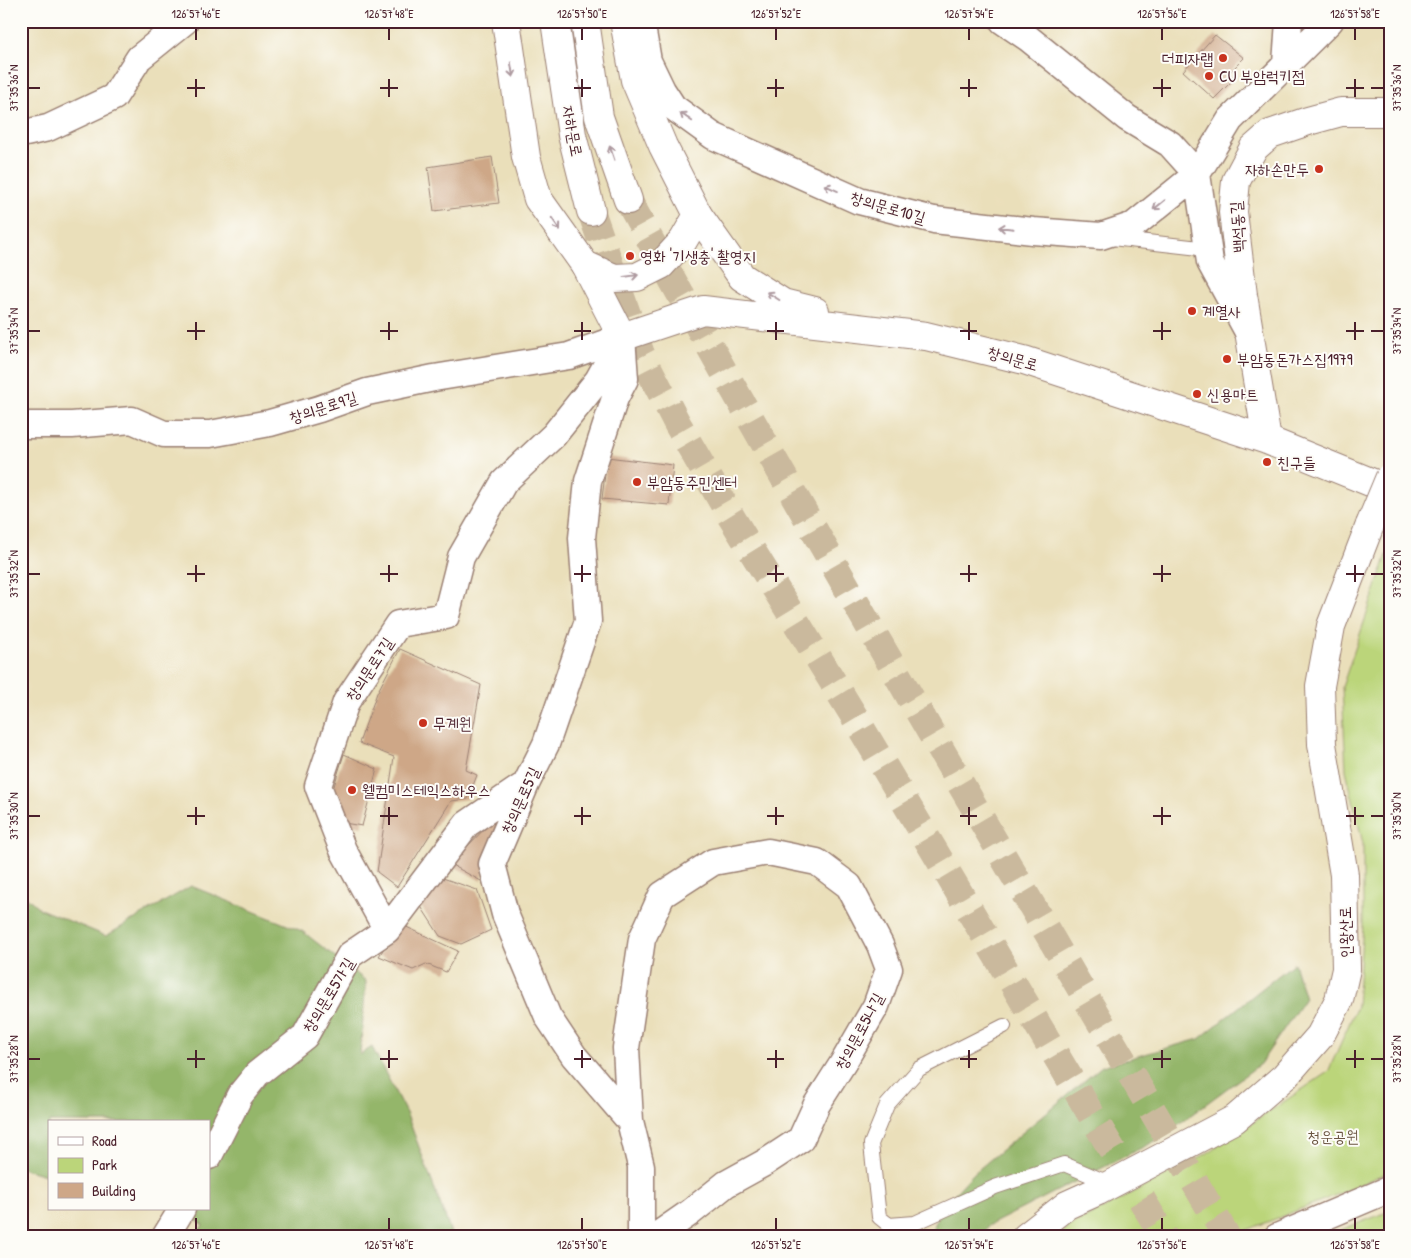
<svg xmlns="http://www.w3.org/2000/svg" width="1411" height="1258" font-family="'Patrick Hand','Poor Story',sans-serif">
<rect width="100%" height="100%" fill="#fdfcf7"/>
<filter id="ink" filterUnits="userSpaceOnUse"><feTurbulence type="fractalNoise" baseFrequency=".02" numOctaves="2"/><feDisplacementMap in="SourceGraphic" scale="10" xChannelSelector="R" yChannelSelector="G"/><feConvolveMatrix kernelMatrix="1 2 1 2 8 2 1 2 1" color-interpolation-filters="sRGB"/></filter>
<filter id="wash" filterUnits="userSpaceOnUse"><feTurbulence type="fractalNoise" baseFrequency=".0096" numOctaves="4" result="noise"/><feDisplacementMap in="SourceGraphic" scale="20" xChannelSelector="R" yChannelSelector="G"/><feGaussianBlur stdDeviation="1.12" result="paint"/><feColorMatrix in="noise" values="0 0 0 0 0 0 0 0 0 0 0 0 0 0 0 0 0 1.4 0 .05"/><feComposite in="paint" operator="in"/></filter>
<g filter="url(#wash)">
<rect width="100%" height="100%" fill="#eadfba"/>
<!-- green -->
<path fill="#bbd57a" stroke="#827a52" d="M1390,546V1171L1339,1194L1229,1237H1058L1068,1227L1206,1154L1328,1072L1357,1006L1363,925V844L1346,770L1342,687Z
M1390,1211V1237H1323L1325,1236Z"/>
<!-- forest -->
<path fill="#94b66a" stroke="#6f6a4a" d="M191,886L302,931L366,981L360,1055L372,1047L407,1115L450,1230L451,1237H197L200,1229L203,1225L186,1209H209V1122H49V1176L21,1168V892L40,909L106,936Z
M1294,963L1305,998L1260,1064L1157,1140L988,1226L981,1237H929L944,1205L973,1174L1102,1066L1199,1039Z"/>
<g id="blocks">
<!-- building -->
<path fill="#cea787" d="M1215,35L1244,58L1228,74L1234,79L1214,99L1183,71Z
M492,157L499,203L434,211L428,167Z
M607,457L673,465L669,505L602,499Z
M400,649L481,685L466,770L477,775L468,799L451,801L397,887L377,872L394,757L359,743L377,693Z
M344,754L377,769L362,826L338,822L331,796Z
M507,806L481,881L450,864Z
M440,877L477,890L491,930L461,944L440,936L420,905Z
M400,924L458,951L446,972L426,964L413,970L379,956Z"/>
</g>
</g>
<g filter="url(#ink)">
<use href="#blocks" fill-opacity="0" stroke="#9a7f72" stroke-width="1"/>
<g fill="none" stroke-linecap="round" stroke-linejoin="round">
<!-- primary-tunnel -->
<path stroke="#cab99d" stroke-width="28" stroke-dasharray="28 14" stroke-linecap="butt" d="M628,200C821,549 1024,893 1227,1237
M591,211L641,354L678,425L730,515L854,716L1164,1237"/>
<!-- lane casing -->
<g stroke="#9a7f72" stroke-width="16">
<path id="lane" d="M1112,238L1208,249
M1004,1026L919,1069L887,1105L871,1144L879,1217L889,1225L915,1223L995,1187L1064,1164L1111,1184"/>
</g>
<!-- street casing -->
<g stroke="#9a7f72" stroke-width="29">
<path id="street" d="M641,21L648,61L662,90L673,107L713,136L859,201L934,220L1033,231L1101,236L1134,225L1197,174L1170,144L1127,118L1028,38L1003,21
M1286,64L1289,21
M21,134L48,128L114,97L139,58L185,21
M1247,330L1210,262L1197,174L1230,120L1330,21
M622,337L625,379L615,398L588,481L582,538L588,621L546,744L526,784L492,864L505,914L548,1017L574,1056L630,1121L641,1166V1237
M21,425H72L132,420L164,434H210L270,423L319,409L367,392L434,378L569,356L622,337
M387,930L343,850L318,786L346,702L398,624L446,616L461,557L504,482L554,435L598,380L622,337
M630,1121L626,1048L642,939L662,895L713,862L768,852L817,862L849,886L880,945L889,969L876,1006L843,1063L817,1104L801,1139L766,1162L726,1184L691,1212L655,1237
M209,1156L240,1095L257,1074L305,1036L350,955L387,930L467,824L526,784
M165,1237L182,1209
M1277,1237L1390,1189"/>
</g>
<!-- secondary casing -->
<g stroke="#9a7f72" stroke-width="30">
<path id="secondary" d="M698,215L742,277L783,303L815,311
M585,265L622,337L703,310L926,336L1024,360L1267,440L1390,490
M1267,440L1243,295L1233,212L1236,181L1253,149L1270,134L1308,121L1341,112H1390
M1026,1237L1067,1205L1098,1191L1235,1119L1285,1076L1320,1036L1339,1000L1346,969L1344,875L1322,744L1320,686L1331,626L1370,525"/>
</g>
<!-- primary casing -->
<g stroke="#9a7f72" stroke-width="30">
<path id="primary" d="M506,21L526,157L538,199L585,265L614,278L637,277L661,265L683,241L698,215L663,146L635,80L624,21
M555,21L572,135L591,211
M585,21L599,117L628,200"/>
</g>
<!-- lane -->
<use href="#lane" stroke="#fff" stroke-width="14"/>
<!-- street -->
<use href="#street" stroke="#fff" stroke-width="26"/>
<!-- secondary -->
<use href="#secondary" stroke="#fff" stroke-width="28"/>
<!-- primary -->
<use href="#primary" stroke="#fff" stroke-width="28"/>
<!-- secondary-bridge casing -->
<g stroke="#9a7f72" stroke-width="30" stroke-linecap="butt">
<path id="secondary-bridge" d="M1370,525L1390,477"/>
</g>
<!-- secondary-bridge -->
<use href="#secondary-bridge" stroke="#fff" stroke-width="28"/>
</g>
<!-- one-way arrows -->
<defs><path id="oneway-shaft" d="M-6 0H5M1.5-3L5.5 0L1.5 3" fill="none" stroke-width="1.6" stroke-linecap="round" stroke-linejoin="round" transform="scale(1.25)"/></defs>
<g stroke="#ae9aa0">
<use href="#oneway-shaft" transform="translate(512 70) rotate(81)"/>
<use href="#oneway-shaft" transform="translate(686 117) rotate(-145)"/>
<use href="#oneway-shaft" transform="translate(612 153) rotate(-109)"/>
<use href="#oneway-shaft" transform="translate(831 188) rotate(-156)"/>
<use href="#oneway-shaft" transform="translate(1159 205) rotate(141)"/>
<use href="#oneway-shaft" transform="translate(556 224) rotate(55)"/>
<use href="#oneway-shaft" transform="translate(1006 228) rotate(-174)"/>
<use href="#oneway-shaft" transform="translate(631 276) rotate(-8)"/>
<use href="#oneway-shaft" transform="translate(773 296) rotate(-148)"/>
</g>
</g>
<!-- ticks -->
<path fill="none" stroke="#4a1f2b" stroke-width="2" d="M196,28V40M389,28V40M582,28V40M776,28V40M969,28V40M1162,28V40M1355,28V40M196,79V97M389,79V97M582,79V97M776,79V97M969,79V97M1162,79V97M1355,79V97M28,88H40M187,88H205M380,88H398M574,88H591M767,88H784M960,88H977M1153,88H1171M1346,88H1364M1371,88H1384M196,322V340M389,322V340M582,322V340M776,322V340M969,322V340M1162,322V340M1355,322V340M28,331H40M187,331H205M380,331H398M574,331H591M767,331H784M960,331H977M1153,331H1171M1346,331H1364M1371,331H1384M196,565V582M389,565V582M582,565V582M776,565V582M969,565V582M1162,565V582M1355,565V582M28,574H40M187,574H205M380,574H398M574,574H591M767,574H784M960,574H977M1153,574H1171M1346,574H1364M1371,574H1384M196,807V825M389,807V825M582,807V825M776,807V825M969,807V825M1162,807V825M1355,807V825M28,816H40M187,816H205M380,816H398M574,816H591M767,816H784M960,816H977M1153,816H1171M1346,816H1364M1371,816H1384M196,1050V1068M389,1050V1068M582,1050V1068M776,1050V1068M969,1050V1068M1162,1050V1068M1355,1050V1068M28,1059H40M187,1059H205M380,1059H398M574,1059H591M767,1059H784M960,1059H977M1153,1059H1171M1346,1059H1364M1371,1059H1384M196,1218V1230M389,1218V1230M582,1218V1230M776,1218V1230M969,1218V1230M1162,1218V1230M1355,1218V1230"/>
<!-- markers -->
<g fill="#c8321e" stroke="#fdfcf7" stroke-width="2">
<circle cx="1223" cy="58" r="5"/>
<circle cx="1209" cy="76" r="5"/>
<circle cx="1319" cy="169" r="5"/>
<circle cx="630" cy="256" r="5"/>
<circle cx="1192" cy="311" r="5"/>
<circle cx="1227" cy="359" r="5"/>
<circle cx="1197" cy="394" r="5"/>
<circle cx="1267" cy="462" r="5"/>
<circle cx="637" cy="482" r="5"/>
<circle cx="423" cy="723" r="5"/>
<circle cx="352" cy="790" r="5"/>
</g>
<g text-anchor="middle" stroke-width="4" stroke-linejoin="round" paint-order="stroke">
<!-- poi labels -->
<g font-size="16" fill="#4a1f2b" stroke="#fdfcf7" text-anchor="start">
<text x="1213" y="64" text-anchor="end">더피자랩</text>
<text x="1219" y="82">CU 부암럭키점</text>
<text x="1309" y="175" text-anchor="end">자하손만두</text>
<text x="640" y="262">영화 '기생충' 촬영지</text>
<text x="1202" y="317">계열사</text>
<text x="1237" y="365">부암동돈가스집1979</text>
<text x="1207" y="400">신용마트</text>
<text x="1277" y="468">친구들</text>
<text x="647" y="488">부암동주민센터</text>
<text x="433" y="729">무계원</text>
<text x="362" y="796">웰컴미스테익스하우스</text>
</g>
<!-- street labels -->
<g font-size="16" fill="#4a1f2b" stroke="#fdfcf7">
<text transform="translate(573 131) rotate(79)" y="6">자하문로</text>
<text transform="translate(888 207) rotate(16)" y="6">창의문로10길</text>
<text transform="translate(1237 227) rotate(-94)" y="6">백석동길</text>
<text transform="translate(1013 358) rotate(16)" y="6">창의문로</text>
<text transform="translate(323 407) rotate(-18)" y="6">창의문로9길</text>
<text transform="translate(369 669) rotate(-57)" y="6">창의문로7길</text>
<text transform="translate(520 800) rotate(-66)" y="6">창의문로5길</text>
<text transform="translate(1345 932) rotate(-91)" y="6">인왕산로</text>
<text transform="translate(328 995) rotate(-59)" y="6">창의문로5가길</text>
<text transform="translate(859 1031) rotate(-62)" y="6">창의문로5나길</text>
</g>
<!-- park labels -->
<g font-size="16" fill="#6c5643" stroke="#fdfcf7">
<text x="1333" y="1142">청운공원</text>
</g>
</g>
<!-- margin -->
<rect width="1411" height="1258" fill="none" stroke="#fdfcf7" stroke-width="55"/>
<!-- legend -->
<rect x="48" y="1120" width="162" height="90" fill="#fdfcf7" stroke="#b5a4a5"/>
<rect x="58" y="1137" width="25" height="8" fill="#ffffff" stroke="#b5a4a5"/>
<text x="92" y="1146" font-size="15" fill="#4a1f2b">Road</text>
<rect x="58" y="1158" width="25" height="15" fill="#bbd57a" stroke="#b5a4a5"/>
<text x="92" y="1170" font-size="15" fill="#4a1f2b">Park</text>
<rect x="58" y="1183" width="25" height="15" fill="#cea787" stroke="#b5a4a5"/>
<text x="92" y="1196" font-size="15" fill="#4a1f2b">Building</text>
<rect x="28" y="28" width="1356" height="1202" fill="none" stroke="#4a1f2b" stroke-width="2"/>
<g font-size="12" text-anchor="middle" fill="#4a1f2b">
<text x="196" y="18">126°57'46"E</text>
<text x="389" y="18">126°57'48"E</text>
<text x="582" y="18">126°57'50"E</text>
<text x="776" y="18">126°57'52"E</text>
<text x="969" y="18">126°57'54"E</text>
<text x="1162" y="18">126°57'56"E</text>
<text x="1355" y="18">126°57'58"E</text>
<text transform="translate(14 88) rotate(-90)" y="4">37°35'36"N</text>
<text transform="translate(1397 88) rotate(-90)" y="4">37°35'36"N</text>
<text transform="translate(14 331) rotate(-90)" y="4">37°35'34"N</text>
<text transform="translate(1397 331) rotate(-90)" y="4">37°35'34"N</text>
<text transform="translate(14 574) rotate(-90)" y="4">37°35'32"N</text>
<text transform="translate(1397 574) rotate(-90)" y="4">37°35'32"N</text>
<text transform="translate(14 816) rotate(-90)" y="4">37°35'30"N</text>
<text transform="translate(1397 816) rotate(-90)" y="4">37°35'30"N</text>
<text transform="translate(14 1059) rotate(-90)" y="4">37°35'28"N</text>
<text transform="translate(1397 1059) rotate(-90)" y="4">37°35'28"N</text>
<text x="196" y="1249">126°57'46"E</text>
<text x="389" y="1249">126°57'48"E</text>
<text x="582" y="1249">126°57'50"E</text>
<text x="776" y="1249">126°57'52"E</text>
<text x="969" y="1249">126°57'54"E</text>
<text x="1162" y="1249">126°57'56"E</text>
<text x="1355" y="1249">126°57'58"E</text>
</g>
</svg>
